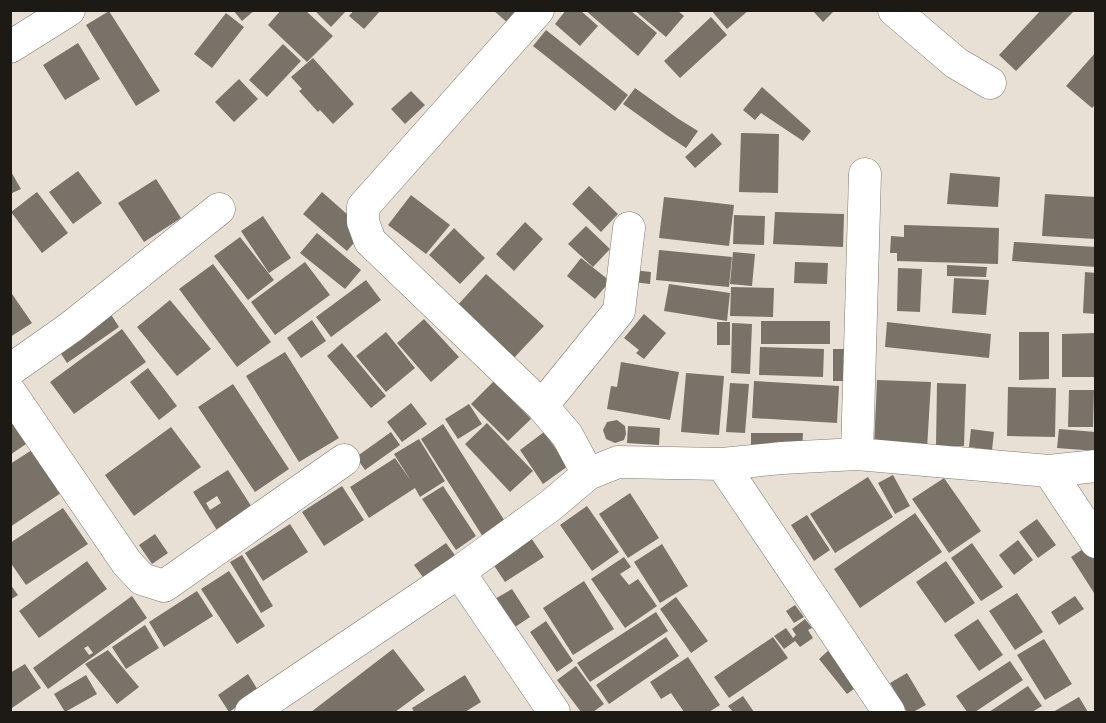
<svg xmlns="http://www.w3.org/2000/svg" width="1106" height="723" font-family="Bitter,serif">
<rect width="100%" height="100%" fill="#e8e0d5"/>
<!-- building -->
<path fill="#797268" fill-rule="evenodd" d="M233,10H255L242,21Z
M281,10H305L333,36L307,62L268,25Z
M314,10H347L331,27Z
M354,10H381L364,29L349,16Z
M493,10H520L509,24Z
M566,10H580L598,26L580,46L555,24Z
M585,10H630L657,33L638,56Z
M634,10H677L684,16L666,37Z
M711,10H749L727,29Z
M812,10H835L823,22Z
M1041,10H1075L1016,71L999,55Z
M109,11L160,91L136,106L86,25Z
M226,13L244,27L212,68L194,54Z
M711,17L727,35L680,78L664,61Z
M546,30L628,95L615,111L533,46Z
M78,43L100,79L65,100L43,65Z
M283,44L301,61L267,97L249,80Z
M1096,52V104L1092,108L1066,86Z
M313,58L354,104L333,124L320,110L318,112L299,91L302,89L291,77Z
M239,79L258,99L234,122L215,102Z
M762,87L811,131L803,141L761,113L755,120L743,110Z
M635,88L677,118L698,131L686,148L665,134L623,104Z
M411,91L425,105L405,124L391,109Z
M712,133L722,144L695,168L685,157Z
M741,133L779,134L778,193L739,192Z
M10,170L21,189L10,194Z
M78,171L102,203L73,224L49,192Z
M950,173L1000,177L998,207L947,204Z
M156,179L181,218L144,242L118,203Z
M589,186L618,214L601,232L572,204Z
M37,192L68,233L42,253L11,212Z
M322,192L365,230L347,251L303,214Z
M1045,194L1096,197V239L1042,236Z
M411,195L450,225L426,254L388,225Z
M664,197L734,205L729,246L659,238Z
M775,212L844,214L843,247L773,244Z
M734,215L765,216L764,245L733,244Z
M263,216L291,258L269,273L241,231Z
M525,222L543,239L514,271L496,254Z
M904,225L999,228L998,264L897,261V253H890L891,236L904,237Z
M586,226L610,249L593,267L568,244Z
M454,228L485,258L460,284L429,255Z
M317,233L361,270L345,289L300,253Z
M240,237L274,280L248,300L214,256Z
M1014,242L1096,247V267L1012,261Z
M659,250L732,257L729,287L656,280Z
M733,252L755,254L752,286L730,284Z
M581,258L610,281L595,299L567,276Z
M305,262L330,295L275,335L251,302Z
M795,262L828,263L827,284L794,283Z
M213,264L271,342L237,367L179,289Z
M947,265L987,267L986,277L947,276Z
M898,268L922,269L920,312L897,311Z
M633,270L651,272L650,284L632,282Z
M1085,272L1096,273V314L1083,313Z
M486,274L544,326L513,359L455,308Z
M954,278L989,280L986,315L952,313Z
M366,280L381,300L331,337L316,317Z
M669,284L730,293L727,321L664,311Z
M731,287L774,288L773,317L730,316Z
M10,291L32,323L10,337Z
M170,300L211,349L177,376L137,327Z
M110,313L119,327L67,363L58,349Z
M644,314L666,333L644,359L636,353L639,350L624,338Z
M424,319L459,357L431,382L397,343Z
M312,320L326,341L301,358L287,338Z
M761,321H830V344H761Z
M717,322H730V345H717Z
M887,322L991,334L989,358L885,347Z
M732,323L752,324L750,374L731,373Z
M122,329L146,362L74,414L50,382Z
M386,332L415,368L386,392L356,356Z
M1019,332H1049V379L1019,380Z
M1096,333V377H1062V334Z
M342,343L386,396L371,408L327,356Z
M760,347L824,349L823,377L759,375Z
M833,349H848V381H833Z
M285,352L339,438L299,462L246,376Z
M621,362L679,372L670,420L607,409L611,386L617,387Z
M148,368L177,406L159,420L130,382Z
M686,373L724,376L719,435L681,432Z
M877,380L931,382L927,449L874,447Z
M494,381L531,419L508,441L471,404Z
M754,381L839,386L837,423L752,418Z
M730,383L749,384L745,433L726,432Z
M937,383L966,384L964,446H936Z
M233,384L289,469L255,492L198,407Z
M1008,387L1056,388L1055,437L1007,436Z
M1069,390H1094L1093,427H1068Z
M411,403L427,424L402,442L387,422Z
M469,404L482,424L458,439L445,419Z
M10,416L29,442L10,455Z
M617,420L625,426L626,434L624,440L615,443L606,439L603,430L607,422Z
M487,423L533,471L510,492L465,444Z
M443,424L508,526L485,540L421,439Z
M628,426L660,428L659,445L627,443Z
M171,427L201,467L134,516L105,475Z
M971,429L994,432L992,450L969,447Z
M1059,429L1096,432V451L1057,448Z
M391,432L400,445L365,470L356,457Z
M544,432L568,466L543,484L520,450Z
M751,433H803L802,450L751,449Z
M419,439L445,481L420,497L415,488L369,518L350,487L395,458L411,481L394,454Z
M32,450L61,493L10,527V464Z
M228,470L255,512L220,535L193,492ZM217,496L221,503L210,510L206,503Z
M893,475L910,506L895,514L878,483Z
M868,477L893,517L835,553L810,514Z
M944,478L981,531L949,553L912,499Z
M342,486L364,520L324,546L302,512Z
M443,486L476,536L456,550L422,499Z
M630,493L659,538L628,558L599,514Z
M587,506L619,552L592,571L560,525Z
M63,508L88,544L26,585L10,562V543Z
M915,513L942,552L860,608L834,569Z
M807,515L830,550L814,561L791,525Z
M1037,519L1056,545L1038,558L1019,532Z
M290,524L308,552L263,581L245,553Z
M527,532L544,557L505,582L489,558Z
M155,534L168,553L152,564L139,545Z
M1018,540L1033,560L1014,575L999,555Z
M446,543L457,558L425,580L414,565Z
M972,543L1003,587L981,601L951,558Z
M662,544L688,586L660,603L634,562Z
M1089,545L1096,555V596L1071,557Z
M242,555L273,606L261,613L230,562Z
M624,557L631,567L620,574L629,585L638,579L657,606L625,628L591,579Z
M87,561L107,589L39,638L19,611Z
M946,561L975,603L945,623L916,582Z
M229,571L265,626L237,644L201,589Z
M584,581L614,629L573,655L543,608Z
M10,584L18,595L10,600Z
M512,589L530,617L512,629L493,600Z
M197,591L213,616L164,647L149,622Z
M1017,593L1043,632L1015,650L989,611Z
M132,596L147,618L48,689L33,668ZM88,646L93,653L89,655L84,648Z
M1075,596L1084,609L1059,625L1051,612Z
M676,597L708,641L691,653L660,609Z
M795,605L804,617L794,623L786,611Z
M656,612L668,631L590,682L577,663Z
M805,619L812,628L808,630L813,638L800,647L795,641L784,649L774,636L786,628L793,638L796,635L792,629Z
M978,619L1003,655L979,671L954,635Z
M546,621L573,661L557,672L530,632Z
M145,625L159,648L126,669L112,647Z
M666,637L679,656L609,704L596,685Z
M773,637L788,658L729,698L714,677Z
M1044,639L1072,684L1045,700L1017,655Z
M393,649L425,690L395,712H311Z
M108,650L139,687L117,704L85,664Z
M829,650L858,686L847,694L819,659Z
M688,657L720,705L709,712H684L671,693L661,699L650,682Z
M1010,661L1023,680L975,712H967L956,696Z
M25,664L41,688L12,708L10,705V673Z
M576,666L604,704L593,712H581L557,680Z
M907,673L926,705L913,712H907L890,683Z
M248,674L259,692L229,712L218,695Z
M86,675L97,694L65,712L54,694Z
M465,675L481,702L465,712H414L412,708Z
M1028,686L1042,706L1032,712H989Z
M743,696L754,712H733L728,706Z
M1079,697L1088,712H1053Z"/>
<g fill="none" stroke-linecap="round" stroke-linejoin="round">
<!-- minor casing -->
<g stroke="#80796f" stroke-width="33">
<path id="minor" d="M538,10L363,207V222L370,241L542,406L567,435L588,474
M894,10L956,63L990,83
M10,47L69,10
M10,370L71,327L219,209
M10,392L127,563L142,579L164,586L344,460
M542,406L619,311L629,228
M857,454L865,174
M722,464L889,712
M1049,471L1096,542
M459,572L554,712
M251,712L459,572L550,506L588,474L618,462L722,464L782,458L857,454L1049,471L1096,466"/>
</g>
<!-- minor -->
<use href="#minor" stroke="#fff" stroke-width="32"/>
</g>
<!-- border -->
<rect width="1106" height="723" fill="none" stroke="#1d1a16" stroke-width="24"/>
</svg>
